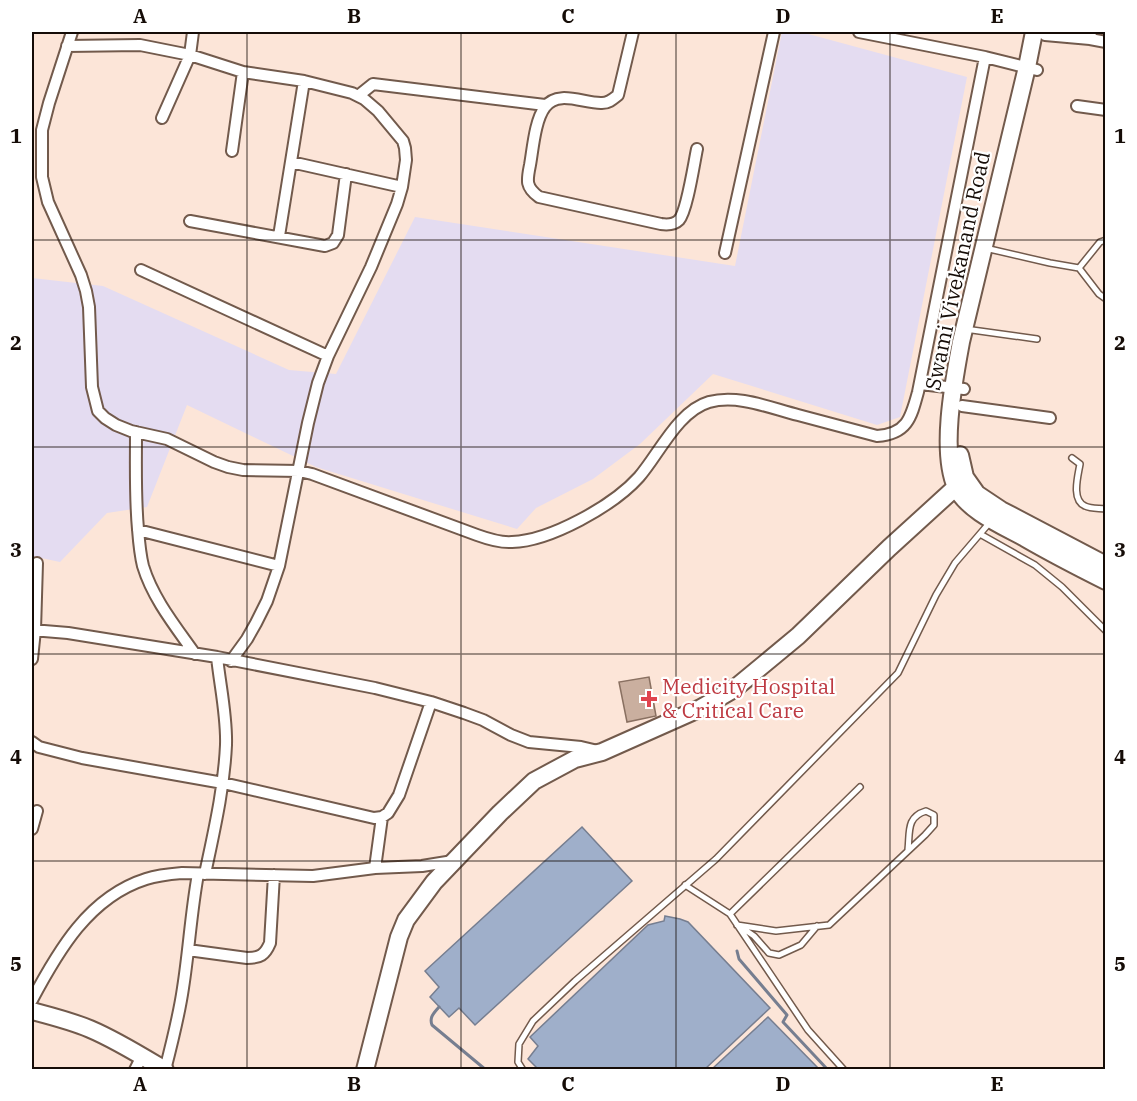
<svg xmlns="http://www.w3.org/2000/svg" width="1137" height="1101" font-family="'IBM Plex Serif',serif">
<rect width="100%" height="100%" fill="#fce5d8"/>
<!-- education -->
<path fill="#e4dcf1" d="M782,32H801L967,77L900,417L877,425L713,374L640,444L593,479L536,508L517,529L316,467L187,405L147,507L107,513L60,562L32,556V278L103,286L289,370L336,374L415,217L735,266Z"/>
<!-- water -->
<path fill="#9fafca" stroke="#767e90" stroke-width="1.5" d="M582,827L632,881L475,1025L459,1008L449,1017L430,997L439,987L425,971Z
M665,916L680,919L688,922L770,1008L705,1069H538L528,1059L538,1046L530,1037L648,925L664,921Z
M768,1017L819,1069H712Z"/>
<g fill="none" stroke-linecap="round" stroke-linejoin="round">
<!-- stream -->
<path stroke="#767e90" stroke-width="3" d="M737,951L739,959L787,1015L783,1022L828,1070
M439,1007C434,1013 429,1017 432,1025L486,1070"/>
</g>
<!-- building -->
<path fill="#caaf9f" stroke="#897061" stroke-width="1.5" d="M649,677L656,716L627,722L619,682Z"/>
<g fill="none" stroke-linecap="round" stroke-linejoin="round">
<!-- lane casing -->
<g stroke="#725a4c" stroke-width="8">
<path id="lane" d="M1106,240L1100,242L1079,268L1099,294L1106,299
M985,248L1050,263L1079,268
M965,329L1037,339
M1072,458L1080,464C1078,476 1071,500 1085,506C1091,509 1099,508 1106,509
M980,534L1035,565L1062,587L1106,631
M685,885L730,914L808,1030L844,1070
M730,914L860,787
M737,925L776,931L829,925L925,835L934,825V815L926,811C906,817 910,832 908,850
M741,927L754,936L769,953L779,955L801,945L817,926
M523,1070L518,1062L519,1044L533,1021L575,981L716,859L898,673L936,595L955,563L991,521"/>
</g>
<!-- street casing -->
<g stroke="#725a4c" stroke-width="14">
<path id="street" d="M72,32L49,103L42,130V177L48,202L81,275L86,291L89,307L92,387L98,411L105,418L116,425L131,431L167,439L214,462L228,467L243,470L299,471L312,474L477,535C488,539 500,543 512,542C550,541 613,506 639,477C659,454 678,411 709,402C738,394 770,408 798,415C824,422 851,429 877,436C907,434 911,418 918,392L985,57
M633,32L618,95C613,99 609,103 602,103C585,104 558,89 545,107C535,120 533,148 530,165C527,180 525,187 539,197L661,224C668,225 674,225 679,220C687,211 694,163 697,149
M859,32L985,57L1037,70
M1091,32L1090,39L1106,42
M1045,35L1090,39
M67,46L140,45L190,55L243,72L304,81L352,93L364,99L378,111L403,141L405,148L406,160L402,187L397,204L371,267L328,356L318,383L308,423L279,566L267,601L256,623L247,639L231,661
M358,96L373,84L545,105
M1077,106L1106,110
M162,118L190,55L193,32
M232,151L243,72
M291,162L402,187
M190,221L325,246L333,243L338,235L346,174
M279,236L304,81
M725,253L774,32
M141,270L328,356
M920,384L964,389
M962,406L1050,418
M136,432C136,464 135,497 138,529C139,542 140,554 143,566C153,599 176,627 195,654
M138,530L279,566
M32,630L68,633L217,657L375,688L431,702L464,713L483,720L511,735L529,742L581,747L598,751
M32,659L35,630L37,563
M32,742L39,747L82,758L223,783L374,818L382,817L388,813L399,795L431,702
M32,829L37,811
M375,868L382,817
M205,874C214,831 224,789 226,745C227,716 220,686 217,657
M188,950L247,958C260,958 265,955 270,943L274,875
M32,1000C58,951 89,897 146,879C158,875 170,874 182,873L313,876L375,868L422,866L453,861
M135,1070L142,1056
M165,1070C172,1043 179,1016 183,988C189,950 191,912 198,874"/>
</g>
<!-- secondary casing -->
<g stroke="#725a4c" stroke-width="20">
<path id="secondary" d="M1034,32L1027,67L961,342C954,380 940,451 956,487C966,510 1003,526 1025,538C1051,553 1078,567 1106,581
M960,455L965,477L977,494L1001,510L1106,565
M32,1011C51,1016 71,1021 90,1029C116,1040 140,1055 165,1070
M365,1070L399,937L406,920L434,882L500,813L534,781L575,759L602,752L701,708L734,689L798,636L889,548L956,487"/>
</g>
<!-- lane -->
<use href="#lane" stroke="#fff" stroke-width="5"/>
<!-- street -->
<use href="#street" stroke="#fff" stroke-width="10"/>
<!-- secondary -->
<use href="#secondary" stroke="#fff" stroke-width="16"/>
</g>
<!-- grid -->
<path fill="none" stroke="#150c07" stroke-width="1.5" stroke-opacity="0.55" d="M247,32V1070M461,32V1070M676,32V1070M890,32V1070M32,240H1106M32,447H1106M32,654H1106M32,861H1106"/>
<!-- markers -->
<path fill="#e0444e" stroke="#fff" stroke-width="2" d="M646 690h6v6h6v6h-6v6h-6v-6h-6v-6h6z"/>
<g text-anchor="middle" stroke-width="4.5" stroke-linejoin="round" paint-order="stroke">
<!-- street labels -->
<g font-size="21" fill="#150c07" stroke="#fff">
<text transform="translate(958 271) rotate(-78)" y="7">Swami Vivekanand Road</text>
</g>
<!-- health labels -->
<g font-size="21" fill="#be3a42" stroke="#fff" text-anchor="start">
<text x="662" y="694">Medicity Hospital<tspan x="662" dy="24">&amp; Critical Care</tspan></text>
</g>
</g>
<!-- border -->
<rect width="1137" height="1101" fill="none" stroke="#ffffff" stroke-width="66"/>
<rect x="33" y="33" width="1071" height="1035" fill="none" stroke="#150c07" stroke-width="2"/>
<g font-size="20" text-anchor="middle" font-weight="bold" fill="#150c07">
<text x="140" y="23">A</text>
<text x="354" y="23">B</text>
<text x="568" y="23">C</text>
<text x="783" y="23">D</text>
<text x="997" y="23">E</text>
<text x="16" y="143">1</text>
<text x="1120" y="143">1</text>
<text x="16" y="350">2</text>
<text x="1120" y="350">2</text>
<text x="16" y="557">3</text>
<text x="1120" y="557">3</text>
<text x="16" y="764">4</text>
<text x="1120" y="764">4</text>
<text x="16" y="971">5</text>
<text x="1120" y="971">5</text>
<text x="140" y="1091">A</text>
<text x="354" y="1091">B</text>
<text x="568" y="1091">C</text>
<text x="783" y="1091">D</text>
<text x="997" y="1091">E</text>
</g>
</svg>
